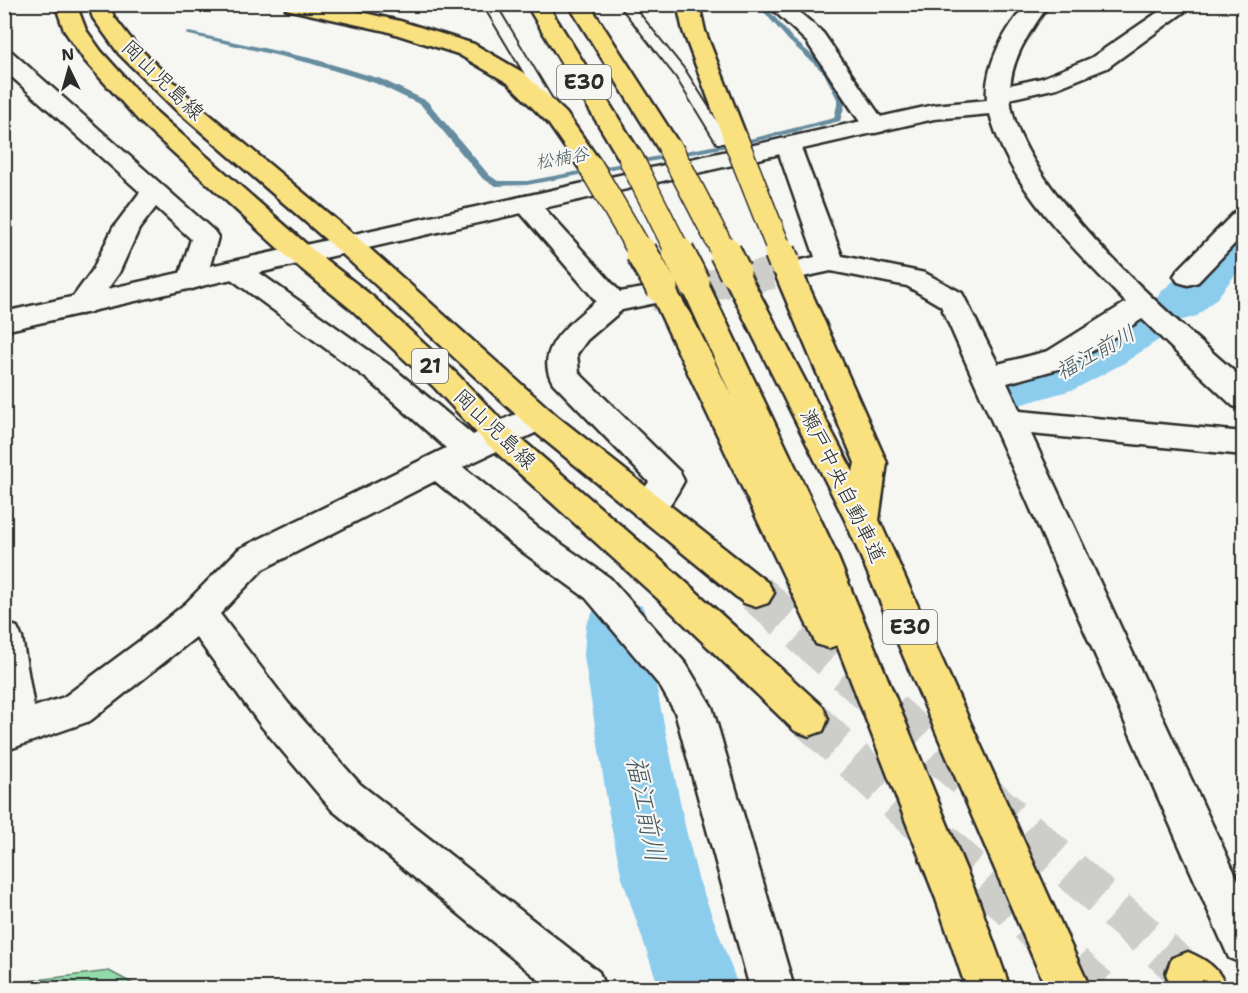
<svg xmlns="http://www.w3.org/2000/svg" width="1248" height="993" font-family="'Shantell Sans','Klee One',sans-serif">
<rect width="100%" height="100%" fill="#f6f6f2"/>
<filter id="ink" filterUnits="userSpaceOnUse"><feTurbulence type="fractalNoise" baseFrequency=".0167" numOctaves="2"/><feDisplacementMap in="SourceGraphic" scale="12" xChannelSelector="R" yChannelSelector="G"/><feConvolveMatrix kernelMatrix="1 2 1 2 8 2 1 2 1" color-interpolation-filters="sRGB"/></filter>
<g filter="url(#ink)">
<!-- green -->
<path fill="#92dbab" stroke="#5e836b" stroke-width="1.5" d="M109,971L141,988H5V984Z"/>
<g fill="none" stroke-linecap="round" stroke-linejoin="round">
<!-- stream -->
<path fill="#658c9f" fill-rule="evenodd" d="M757,4H764L793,39L830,70L846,101L840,121L754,142L527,185L496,186L483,179L421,105L375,83L309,63L185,34L189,32L314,59L381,79L427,101L489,175L498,181H527L754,138L834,118L838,101L824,73L789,41Z"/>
<!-- river -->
<path fill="#8ccced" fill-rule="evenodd" d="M1244,215V263L1217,298L1197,316L1179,321L1165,317L1170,325L1163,337L1124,363L1075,389L1012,407L992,402L984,388L992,374L1038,362L1086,337L1125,313L1144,308L1158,311L1153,304L1161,292L1181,274L1227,220Z
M619,598L642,606L652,625L650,656L685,826L698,878L739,988H659L622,878L611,826L584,656L586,625L596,606Z"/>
<!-- street-tunnel -->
<path stroke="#cdcdca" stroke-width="31" stroke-dasharray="31 16" stroke-linecap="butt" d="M650,296L803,268"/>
<!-- primary-tunnel -->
<path stroke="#cdcdca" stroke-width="40" stroke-dasharray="40 20" stroke-linecap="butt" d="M756,593L1188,974
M809,719L1098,988"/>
<!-- lane casing -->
<g stroke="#2b2b2b" stroke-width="4">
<path id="lane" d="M483,4H495L556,106L555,109H545L544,106Z
M619,4H631L685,71L729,140L727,143H717L676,76Z"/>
</g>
<!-- street casing -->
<g stroke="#2b2b2b" stroke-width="5">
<path id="street" d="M767,4H790L823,33L887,126L884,131L875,133L866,131L807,42Z
M1170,4H1195L1107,68L1057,88L1000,101L992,99L988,94L992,89L1042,78L1091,58Z
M4,50L12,52L214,231L218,237L206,280L202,286L192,289L182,286L178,280L191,239L156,207L139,229L119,273L91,312L81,314L71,312L67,305L92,271L113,228L140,192L4,70Z
M788,138L797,140L800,145L842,256L925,273L962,293L998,364L1048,351L1133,298L1143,296L1153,298L1157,305L1153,312L1069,366L1007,383L1020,411L1244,432V455L1031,434L1244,893V964L1229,958L941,306L907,286L831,271L803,277L793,274L789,268L793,262L815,257L776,145L779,140Z
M526,196L535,198L620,292L650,287L660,290L664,296L660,302L622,310L587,340L577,354L579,373L680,472L684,481C673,501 662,524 636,516L631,507L649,482L553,383C532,348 573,321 596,301L513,204L517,198Z
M1244,210V234L1198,282L1188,285L1178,282L1174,276L1178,270L1235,212Z
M237,261L247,264L392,367L473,435C495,425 526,403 550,410L555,418L550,426L463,467L537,527L610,578L686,664L712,707L794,988H750L675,712L660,686L586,598L513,545L435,481L263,569L220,614L288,703L360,784L599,972L605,988H549L332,810L262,727L196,637L90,721L4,751V623L17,627L22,638L34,707L64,697L142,639L186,603L239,549L446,448L370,381L227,276L223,270L227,264Z"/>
</g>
<!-- secondary casing -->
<g stroke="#2b2b2b" stroke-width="5">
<path id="secondary" d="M1027,4H1049C1030,32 1009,59 1010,95C1013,183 1179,323 1244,380V409L1233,406C1188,364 1144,322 1102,278C1056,230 1007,179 990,114L934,119L4,331V312L934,105L987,100C984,66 1005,29 1027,4Z"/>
</g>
<!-- primary casing -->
<g stroke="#2b2b2b" stroke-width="5">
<path id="primary" d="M55,4H76L86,30L101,51L155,111L313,250L372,296L456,373L510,429L680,577L823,707L828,719L823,731L809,736L795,731L656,597L488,445L434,387L352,310L293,262L139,121L85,61L64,30Z
M88,4H109L114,17L135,44L191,99L359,239L558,417L768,583L774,593L768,603L756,607L744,603L536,433L339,251L175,109L119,54L93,18Z
M1188,952C1207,960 1220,969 1226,988H1172L1166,974L1172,958Z"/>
</g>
<!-- highway casing -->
<g stroke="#2b2b2b" stroke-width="5">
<path id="highway" d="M284,4H325L400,21L474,44L524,73L566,113L604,167L600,172L591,175L582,172L548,123L508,83L458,54L386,31L286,9Z
M526,4H547L644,159L640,164L631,167L622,164Z
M568,4H589L683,150L680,155L671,157L662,155Z
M677,4H699L705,31L747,138L744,143L735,145L726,143L723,138L683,31Z
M784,253L794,256L798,262L887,463L879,520L1090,988H1046L845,520L721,272L725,266L735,263L745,266L853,472L855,463L770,262L774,256Z
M694,274L704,277L708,283L834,548L978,899L1010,988H966L936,899L837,645L829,648L816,644L648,288L652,282L662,279L672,282L693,319L732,397L680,283L684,277Z"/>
</g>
<!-- lane -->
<use href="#lane" fill="#f6f6f2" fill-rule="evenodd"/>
<!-- street -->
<use href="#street" fill="#f6f6f2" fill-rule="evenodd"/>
<!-- secondary -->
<use href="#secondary" fill="#f6f6f2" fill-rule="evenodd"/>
<!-- primary -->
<use href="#primary" fill="#fae180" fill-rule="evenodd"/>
<!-- highway -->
<use href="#highway" fill="#fae180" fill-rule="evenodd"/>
<!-- highway-bridge-far1 casing -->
<g stroke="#2b2b2b" stroke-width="27" stroke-linecap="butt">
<path id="highway-bridge-far1" d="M735,138L781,254
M671,150L725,254
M631,159L679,254
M591,167L642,254"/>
</g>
<!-- highway-bridge casing -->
<g stroke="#2b2b2b" stroke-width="35" stroke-linecap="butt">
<path id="highway-bridge" d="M641,252L662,288
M678,252L694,283
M725,252L735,272
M780,252L784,262"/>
</g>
<!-- highway-bridge-far1 -->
<use href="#highway-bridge-far1" stroke="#fae180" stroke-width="24"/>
<!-- highway-bridge -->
<use href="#highway-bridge" stroke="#fae180" stroke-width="31"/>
</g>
</g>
<g text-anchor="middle" stroke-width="4.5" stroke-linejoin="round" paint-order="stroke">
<!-- far-water labels -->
<g font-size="18" font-style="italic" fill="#485b65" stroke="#f6f6f2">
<text transform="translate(562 158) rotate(-10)" y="6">松楠谷</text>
</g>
<!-- shield labels -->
<g fill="#f6f6f2" stroke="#686867" stroke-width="1.5">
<rect x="557" y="65" width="54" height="34" rx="4.5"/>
<rect x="412" y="349" width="36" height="34" rx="4.5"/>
<rect x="883" y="610" width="54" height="34" rx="4.5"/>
</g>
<g font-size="20" font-weight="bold" fill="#2b2b2b">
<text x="584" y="89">E30</text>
<text x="430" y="373">21</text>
<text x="910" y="634">E30</text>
</g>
<!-- street labels -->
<g font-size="21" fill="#2b2b2b" stroke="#f6f6f2">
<text transform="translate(163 80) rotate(44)" y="7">岡山児島線</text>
<text transform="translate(495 429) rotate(44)" y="7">岡山児島線</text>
<text transform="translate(843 486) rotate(64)" y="7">瀬戸中央自動車道</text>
</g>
<!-- water labels -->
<g font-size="22" font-style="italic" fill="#485b65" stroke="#f6f6f2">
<text transform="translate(1095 352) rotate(-29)" y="8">福江前川</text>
</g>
<!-- near-water labels -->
<g font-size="27" font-style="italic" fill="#485b65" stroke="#f6f6f2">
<text transform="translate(646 809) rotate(79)" y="9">福江前川</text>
</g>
</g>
<!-- margin -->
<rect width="1248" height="993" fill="none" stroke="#f6f6f2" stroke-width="24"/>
<rect x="12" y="12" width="1224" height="969" fill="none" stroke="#2b2b2b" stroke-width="2" filter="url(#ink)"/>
<!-- north arrow -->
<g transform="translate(69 69) rotate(355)" stroke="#f6f6f2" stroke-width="4.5" paint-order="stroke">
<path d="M0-4.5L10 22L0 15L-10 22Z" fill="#2b2b2b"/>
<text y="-9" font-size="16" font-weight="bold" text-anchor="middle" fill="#2b2b2b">N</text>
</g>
</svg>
